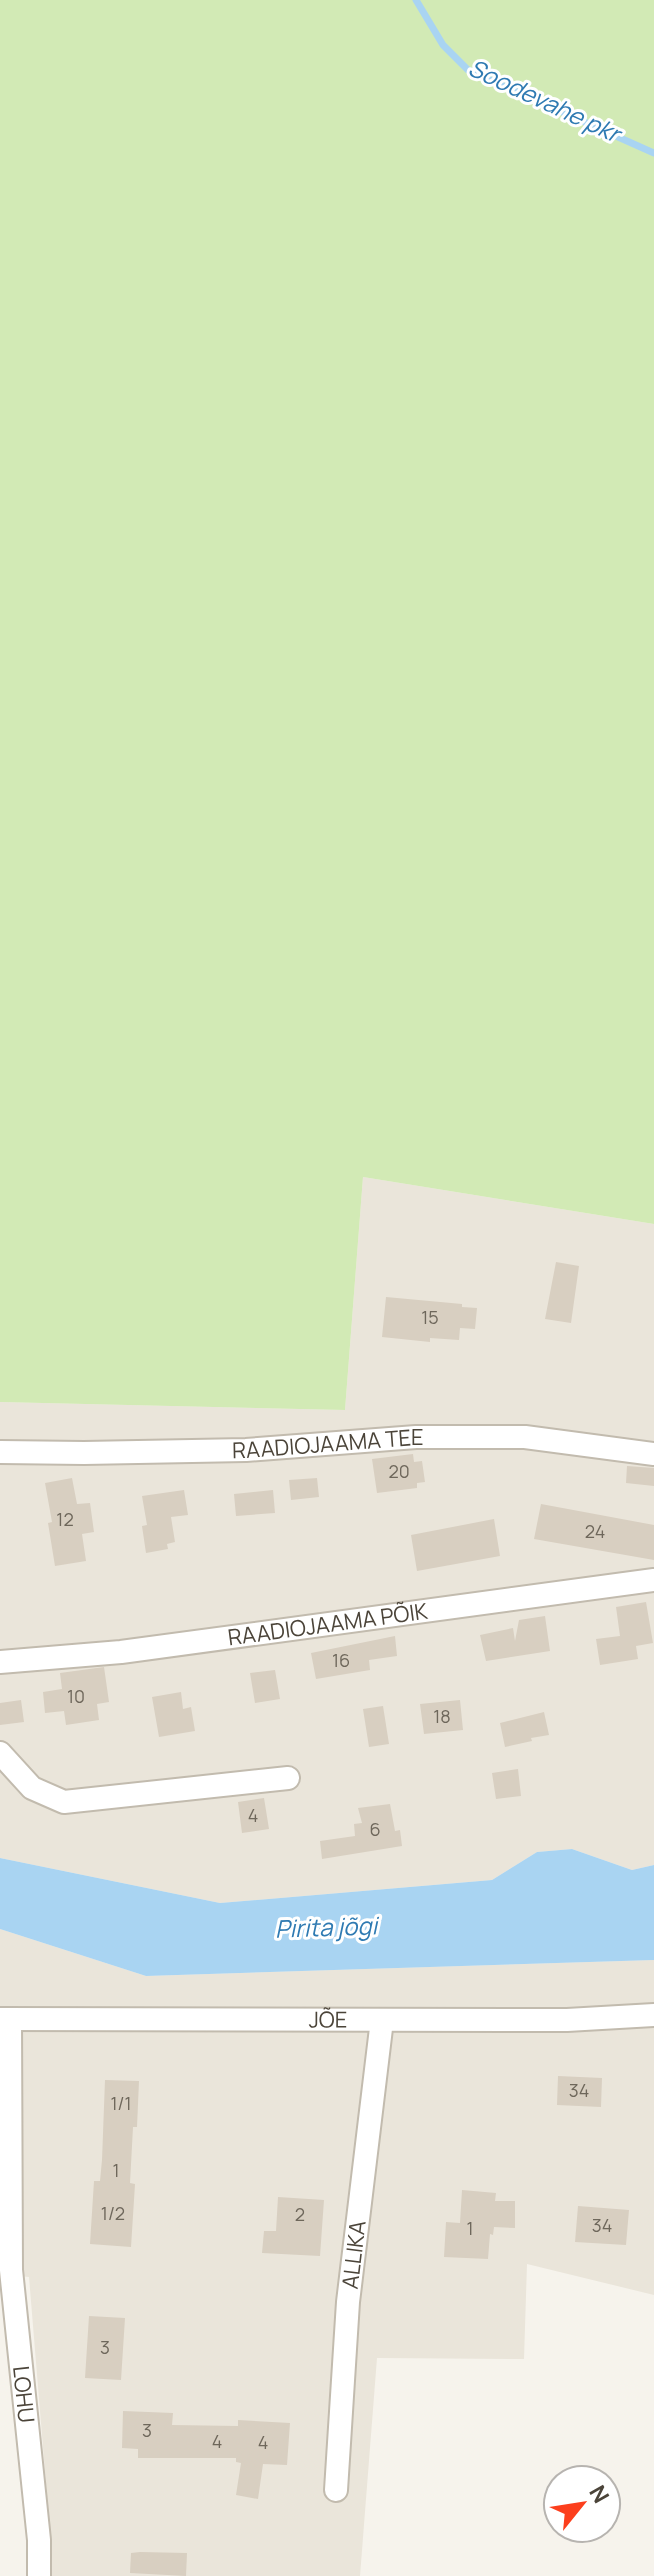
<svg xmlns="http://www.w3.org/2000/svg" width="654" height="2576" font-family="Manrope,sans-serif">
<rect width="100%" height="100%" fill="#f6f3ec"/>
<!-- residential -->
<path fill="#eae5da" d="M363,1177L654,1224V1865L632,1870L572,1849L537,1852L492,1880L220,1903L0,1858V1402L345,1410Z
M0,1929L146,1976L654,1960V2295L527,2264L524,2359L377,2358L360,2576H51L47,2496L29,2277L0,2274Z"/>
<!-- green -->
<path fill="#d2eab5" d="M0,0H654V1224L363,1177L345,1410L0,1402Z"/>
<!-- water -->
<path fill="#a9d4f2" d="M572,1849L632,1870L654,1865V1960L146,1976L0,1929V1858L220,1903L492,1880L537,1852Z"/>
<g fill="none" stroke-linecap="round" stroke-linejoin="round">
<!-- stream -->
<path stroke="#a9d4f2" stroke-width="7" d="M416,0L443,45L468,70L654,153"/>
</g>
<!-- building -->
<path fill="#d8cfc1" d="M556,1262L579,1266L571,1323L545,1319Z
M386,1297L462,1304V1307L477,1308L475,1329L460,1328L459,1340L430,1338V1342L382,1337Z
M413,1454L414,1462L422,1461L425,1482L417,1483V1488L377,1493L372,1459Z
M627,1466L654,1468V1486L626,1483Z
M72,1478L77,1504L90,1503L94,1532L82,1534L86,1561L55,1566L48,1523L52,1522L45,1483Z
M317,1478L319,1497L291,1500L289,1480Z
M184,1490L188,1515L171,1517L175,1542L167,1544L168,1549L146,1553L142,1526L147,1525L142,1496Z
M273,1490L275,1513L236,1516L234,1494Z
M541,1504L654,1525V1560L534,1539Z
M494,1519L500,1556L417,1571L411,1535Z
M646,1602L653,1643L636,1646L638,1659L600,1665L596,1639L620,1636L616,1607Z
M545,1616L550,1651L486,1661L480,1635L513,1628L515,1641L519,1620Z
M395,1636L397,1656L369,1660L370,1670L316,1679L311,1653Z
M104,1667L109,1702L97,1704L99,1720L66,1725L64,1711L45,1713L43,1692L62,1689L60,1673Z
M275,1670L280,1699L255,1703L250,1673Z
M181,1692L183,1709L191,1707L195,1731L159,1737L152,1697Z
M21,1700L24,1722L0,1725V1703Z
M460,1700L463,1730L424,1734L420,1704Z
M383,1706L389,1744L369,1747L363,1709Z
M544,1712L549,1735L531,1738L532,1741L505,1747L500,1723Z
M518,1769L521,1796L496,1799L492,1773Z
M264,1798L269,1829L242,1833L238,1802Z
M390,1804L395,1831L400,1830L402,1846L322,1859L320,1841L355,1836L354,1824L362,1823L358,1808Z
M558,2076L602,2078L601,2107L557,2105Z
M105,2080L139,2081L137,2127H133L130,2183L135,2184L131,2247L90,2244L94,2181H100L102,2160Z
M462,2190L496,2193L495,2201H515V2228L494,2227L493,2235L490,2234L488,2259L444,2257L446,2222L460,2223Z
M278,2197L324,2200L320,2256L262,2253L264,2231H276Z
M578,2206L629,2210L626,2245L575,2242Z
M89,2316L125,2318L121,2380L85,2378Z
M123,2411L173,2413L172,2425L238,2426V2420L290,2423L287,2465L263,2464L258,2499L236,2495L241,2463L236,2462V2458H138V2449L122,2448Z
M140,2552L187,2553L186,2576L130,2573L131,2553Z"/>
<g fill="none" stroke-linecap="round" stroke-linejoin="round">
<!-- minor casing -->
<g stroke="#c2bbae" stroke-width="26">
<g id="minor">
<path id="s1" d="M0,1452L84,1453L246,1450L416,1437H525L654,1454"/>
<path id="s2" d="M0,1662L121,1652L654,1580"/>
<path d="M0,1753L32,1788L64,1802L288,1778"/>
<path id="s3" d="M0,2019L567,2020L654,2015"/>
<path id="s4" d="M10,2019L11,2270L39,2540V2576"/>
<path id="s5" d="M336,2490L348,2302L382,2020"/>
</g>
</g>
<!-- minor -->
<use href="#minor" stroke="#fff" stroke-width="22"/>
</g>
<g text-anchor="middle" stroke-width="6" stroke-linejoin="round" paint-order="stroke">
<!-- number labels -->
<g font-size="18" fill="#6e675b">
<text x="430" y="1324">15</text>
<text x="399" y="1478">20</text>
<text x="65" y="1526">12</text>
<text x="595" y="1538">24</text>
<text x="341" y="1667">16</text>
<text x="76" y="1703">10</text>
<text x="442" y="1723">18</text>
<text x="253" y="1822">4</text>
<text x="375" y="1836">6</text>
<text x="579" y="2097">34</text>
<text x="121" y="2110">1/1</text>
<text x="116" y="2177">1</text>
<text x="113" y="2220">1/2</text>
<text x="300" y="2221">2</text>
<text x="602" y="2232">34</text>
<text x="470" y="2235">1</text>
<text x="105" y="2354">3</text>
<text x="147" y="2437">3</text>
<text x="217" y="2448">4</text>
<text x="263" y="2449">4</text>
</g>
<!-- street labels -->
<g font-size="22" fill="#4b4439" stroke="#fff">
<text dy="8" stroke="none"><textPath href="#s1" startOffset="328">RAADIOJAAMA TEE</textPath></text>
<text dy="8" stroke="none"><textPath href="#s2" startOffset="330">RAADIOJAAMA PÕIK</textPath></text>
<text dy="8" stroke="none"><textPath href="#s3" startOffset="328">JÕE</textPath></text>
<text dy="8" stroke="none"><textPath href="#s5" startOffset="236">ALLIKA</textPath></text>
<text dy="8" stroke="none"><textPath href="#s4" startOffset="376">LOHU</textPath></text>
</g>
<!-- water labels -->
<g font-size="24" font-style="italic" fill="#2e7ab2" stroke="#fff">
<text transform="translate(544 101) rotate(25)" y="8">Soodevahe pkr</text>
<text transform="translate(326 1928) rotate(-2)" y="8">Pirita jõgi</text>
</g>
</g>
<!-- north arrow -->
<g transform="translate(582 2504) rotate(60)"><circle r="38" fill="#ffffff" stroke="#b7b4b0" stroke-width="2"/>
<path d="M0-6L14 30L0 20L-14 30Z" fill="#fc3f1d"/>
<text y="-12" font-size="22" font-weight="bold" text-anchor="middle" fill="#4b4439">N</text>
</g>
</svg>
